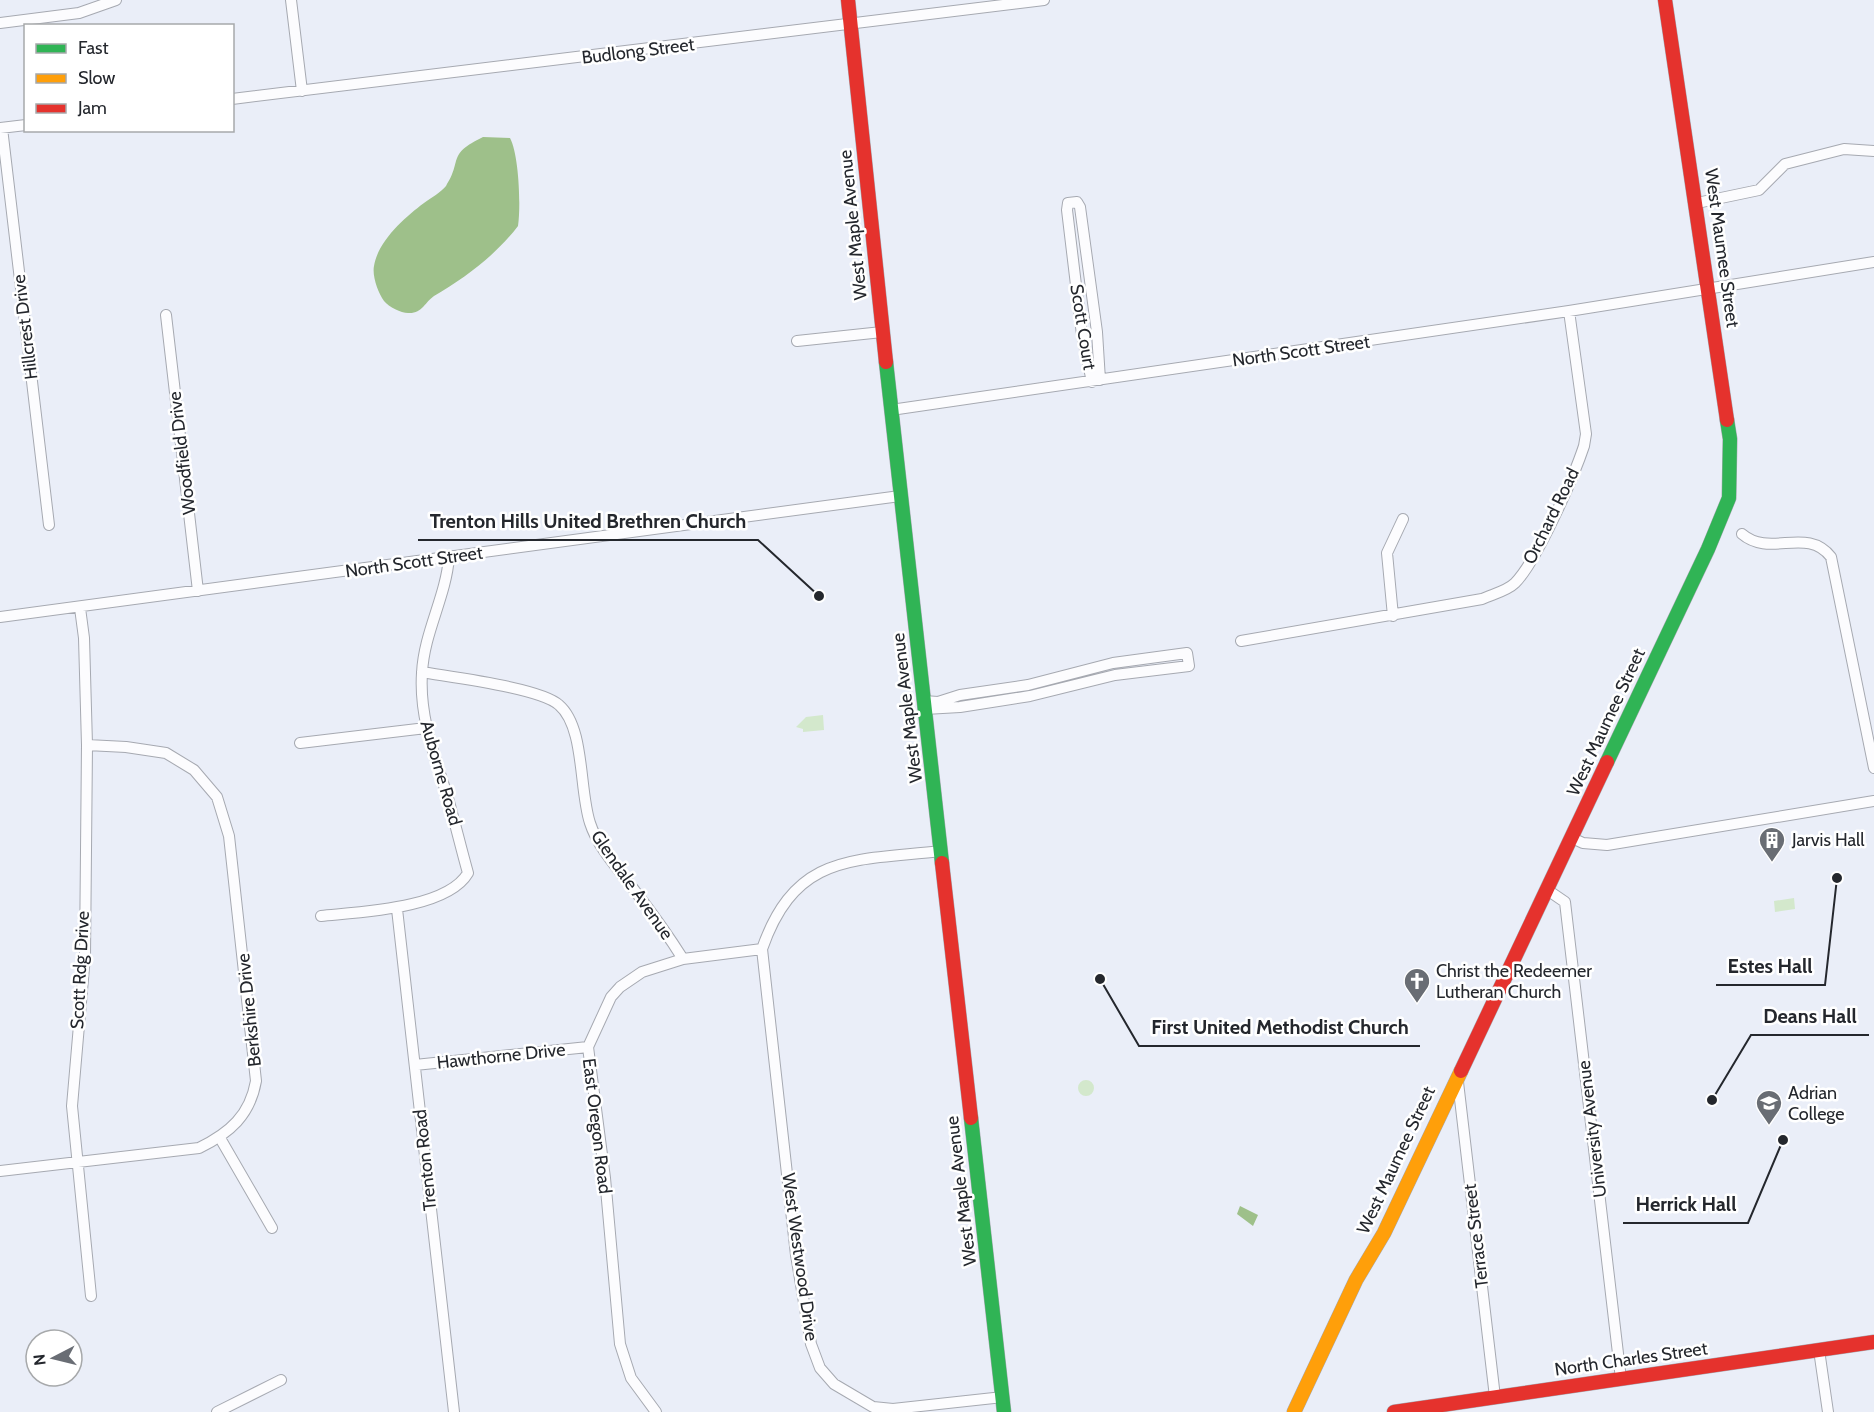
<svg xmlns="http://www.w3.org/2000/svg" width="1874" height="1412" font-family="Cabin,sans-serif">
<rect width="100%" height="100%" fill="#eaeef8"/>
<!-- green -->
<path fill="#d3e8cc" d="M823,715L824,730L803,732V729L796,727L806,717Z
M1794,898L1795,909L1775,912L1774,901Z
M1078 1088a8 8 0 1 1 16 0a8 8 0 1 1-16 0Z"/>
<!-- water -->
<path fill="#9ec08a" d="M483,137L510,138C519,155 521,206 518,226C496,255 465,278 434,296C425,302 422,314 408,313C401,313 389,307 384,301C378,293 372,276 374,266C378,241 405,217 424,203C431,198 441,192 446,186C463,160 446,155 483,137Z
M1240,1206L1258,1215L1253,1226L1237,1214Z"/>
<g fill="none" stroke-linecap="round" stroke-linejoin="round">
<!-- street casing -->
<g stroke="#a6a9b1" stroke-width="12">
<path id="street" d="M291,0L302,91
M0,23L79,13L116,0
M232,99L1044,0
M0,128L26,125
M2,128L49,525
M1697,203L1759,190L1785,164L1844,149L1874,151
M166,315L198,591
M797,341L882,332
M1092,382L1082,335L1067,210L1068,203L1077,202L1080,207L1097,332L1100,380
M891,410L1569,311L1874,262
M1742,534C1770,558 1807,526 1831,557L1874,768
M80,608L84,638L87,745L85,956L72,1106L91,1296
M1393,616L1387,553L1403,519
M0,617L900,496
M1241,641L1482,599C1493,594 1507,591 1515,583C1537,561 1574,476 1584,446L1586,434L1569,311
M422,672C450,677 541,688 559,705C585,727 579,790 590,823C598,848 619,870 635,891C652,913 668,935 683,959
M924,701L938,702L960,695L1028,685L1113,663L1187,653L1189,666L1115,675L1030,696L960,707L925,709
M300,743L426,728
M1572,838L1583,843L1607,845L1874,801
M941,851C854,861 796,852 762,949L796,1255L811,1344L820,1368L834,1384L873,1407L893,1409L1003,1397
M1546,889L1565,902L1621,1379
M397,909L454,1412
M321,916C359,912 447,909 468,873C461,848 455,823 448,798C435,757 419,717 422,673C424,632 446,597 449,557
M415,1065L588,1047
M1458,1082L1495,1397
M220,1138L272,1228
M0,1171L199,1148C230,1133 250,1115 256,1081L229,836L217,797L194,770L166,753L126,747L87,745
M1819,1350L1828,1412
M217,1412L281,1380
M656,1412L631,1378L620,1344L605,1178L588,1047L611,997L620,987L642,972L683,959L762,949"/>
</g>
<!-- fast casing -->
<g stroke="#a6a9b1" stroke-width="15">
<path id="fast" d="M886,362L942,863
M1607,762L1708,549L1729,498L1730,439L1727,420
M971,1118L1004,1412"/>
</g>
<!-- slow casing -->
<g stroke="#a6a9b1" stroke-width="15">
<path id="slow" d="M1294,1412L1356,1280L1384,1233L1461,1071"/>
</g>
<!-- jam casing -->
<g stroke="#a6a9b1" stroke-width="15">
<path id="jam" d="M848,0L886,362
M1665,0L1727,420
M942,863L971,1118
M1461,1071L1607,762
M1394,1412L1874,1342"/>
</g>
<!-- street -->
<use href="#street" stroke="#fcfcfe" stroke-width="10"/>
<!-- fast -->
<use href="#fast" stroke="#30b455" stroke-width="14"/>
<!-- slow -->
<use href="#slow" stroke="#ff9f0a" stroke-width="14"/>
<!-- jam -->
<use href="#jam" stroke="#e5322d" stroke-width="14"/>
</g>
<!-- icons -->
<defs>
<g id="building-pin" transform="scale(1.35)"><path d="M0 17L-7.5 6A9.5 9.5 0 1 1 7.5 6Z" fill="#696d74" stroke="#fff"/><path d="M-4-6H4V6H1V3H-1V6H-4ZM-2.5-4.3h1.7v1.8h-1.7ZM.8-4.3h1.7v1.8H.8ZM-2.5-1h1.7V.8h-1.7ZM.8-1h1.7V.8H.8Z" fill="#fff"/></g>
<g id="church-pin" transform="scale(1.35)"><path d="M0 17L-7.5 6A9.5 9.5 0 1 1 7.5 6Z" fill="#696d74" stroke="#fff"/><path d="M-1.2-6h2.4v3.5h3.3v2.4h-3.3V6h-2.4V-.1h-3.3v-2.4h3.3Z" fill="#fff"/></g>
<g id="university-pin" transform="scale(1.35)"><path d="M0 17L-7.5 6A9.5 9.5 0 1 1 7.5 6Z" fill="#696d74" stroke="#fff"/><path d="M0-5L7-2L0 1L-7-2ZM-4 1L0 2.5L4 1V4Q0 6-4 4Z" fill="#fff"/></g>
</defs>
<g fill-rule="evenodd">
<use href="#building-pin" x="1772" y="840"/>
<use href="#church-pin" x="1417" y="981"/>
<use href="#university-pin" x="1769" y="1103"/>
</g>
<g text-anchor="middle" stroke-width="5" stroke-linejoin="round" paint-order="stroke">
<!-- street labels -->
<g font-size="18" fill="#24272d" stroke="#fff">
<text transform="translate(638 51) rotate(-7)" y="6">Budlong Street</text>
<text transform="translate(853 225) rotate(-96)" y="6">West Maple Avenue</text>
<text transform="translate(1722 248) rotate(82)" y="6">West Maumee Street</text>
<text transform="translate(25 327) rotate(-97)" y="6">Hillcrest Drive</text>
<text transform="translate(1083 327) rotate(81)" y="6">Scott Court</text>
<text transform="translate(1301 351) rotate(-8)" y="6">North Scott Street</text>
<text transform="translate(182 453) rotate(-97)" y="6">Woodfield Drive</text>
<text transform="translate(1551 516) rotate(-64)" y="6">Orchard Road</text>
<text transform="translate(414 562) rotate(-8)" y="6">North Scott Street</text>
<text transform="translate(907 708) rotate(-97)" y="6">West Maple Avenue</text>
<text transform="translate(1606 722) rotate(-65)" y="6">West Maumee Street</text>
<text transform="translate(441 773) rotate(74)" y="6">Auborne Road</text>
<text transform="translate(632 885) rotate(55)" y="6">Glendale Avenue</text>
<text transform="translate(80 970) rotate(-87)" y="6">Scott Rdg Drive</text>
<text transform="translate(249 1010) rotate(-96)" y="6">Berkshire Drive</text>
<text transform="translate(501 1056) rotate(-6)" y="6">Hawthorne Drive</text>
<text transform="translate(597 1126) rotate(83)" y="6">East Oregon Road</text>
<text transform="translate(1592 1129) rotate(-97)" y="6">University Avenue</text>
<text transform="translate(425 1160) rotate(-96)" y="6">Trenton Road</text>
<text transform="translate(1396 1160) rotate(-65)" y="6">West Maumee Street</text>
<text transform="translate(961 1191) rotate(-97)" y="6">West Maple Avenue</text>
<text transform="translate(1476 1236) rotate(-97)" y="6">Terrace Street</text>
<text transform="translate(800 1257) rotate(82)" y="6">West Westwood Drive</text>
<text transform="translate(1631 1359) rotate(-8)" y="6">North Charles Street</text>
</g>
<!-- poi labels -->
<g font-size="18" fill="#24272d" stroke="#fff" text-anchor="start">
<text x="1792" y="846">Jarvis Hall</text>
<text x="1436" y="977">Christ the Redeemer<tspan x="1436" dy="21">Lutheran Church</tspan></text>
<text x="1788" y="1099">Adrian<tspan x="1788" dy="21">College</tspan></text>
</g>
</g>
<!-- callouts -->
<path fill="none" stroke="#24272d" stroke-width="2" d="M819 596L758 540H418M1837 878L1825 985H1716M1712 1100L1751 1035H1869M1100 979L1139 1046H1420M1783 1140L1748 1223H1623"/>
<g fill="#24272d" stroke="#fff" stroke-width="2">
<circle cx="819" cy="596" r="6"/>
<circle cx="1837" cy="878" r="6"/>
<circle cx="1712" cy="1100" r="6"/>
<circle cx="1100" cy="979" r="6"/>
<circle cx="1783" cy="1140" r="6"/>
</g>
<g font-size="20" text-anchor="middle" font-weight="bold" fill="#24272d" stroke="#fff" stroke-width="5" stroke-linejoin="round" paint-order="stroke">
<text x="588" y="528">Trenton Hills United Brethren Church</text>
<text x="1770" y="973">Estes Hall</text>
<text x="1810" y="1023">Deans Hall</text>
<text x="1280" y="1034">First United Methodist Church</text>
<text x="1686" y="1211">Herrick Hall</text>
</g>
<!-- legend -->
<rect x="24" y="24" width="210" height="108" fill="#ffffff" stroke="#a7a9ab" stroke-width="1.5"/>
<rect x="36" y="44" width="30" height="9" fill="#30b455" stroke="#a7a9ab" stroke-width="1.5"/>
<text x="78" y="54" font-size="18" fill="#24272d">Fast</text>
<rect x="36" y="74" width="30" height="9" fill="#ff9f0a" stroke="#a7a9ab" stroke-width="1.5"/>
<text x="78" y="84" font-size="18" fill="#24272d">Slow</text>
<rect x="36" y="104" width="30" height="9" fill="#e5322d" stroke="#a7a9ab" stroke-width="1.5"/>
<text x="78" y="114" font-size="18" fill="#24272d">Jam</text>
<!-- north arrow -->
<g transform="translate(54 1358) rotate(263)"><circle r="28" fill="#ffffff" stroke="#a7a9ab" stroke-width="1.5"/>
<path d="M0-4.5L10 22L0 15L-10 22Z" fill="#696d74"/>
<text y="-9" font-size="16" font-weight="bold" text-anchor="middle" fill="#24272d">N</text>
</g>
</svg>
